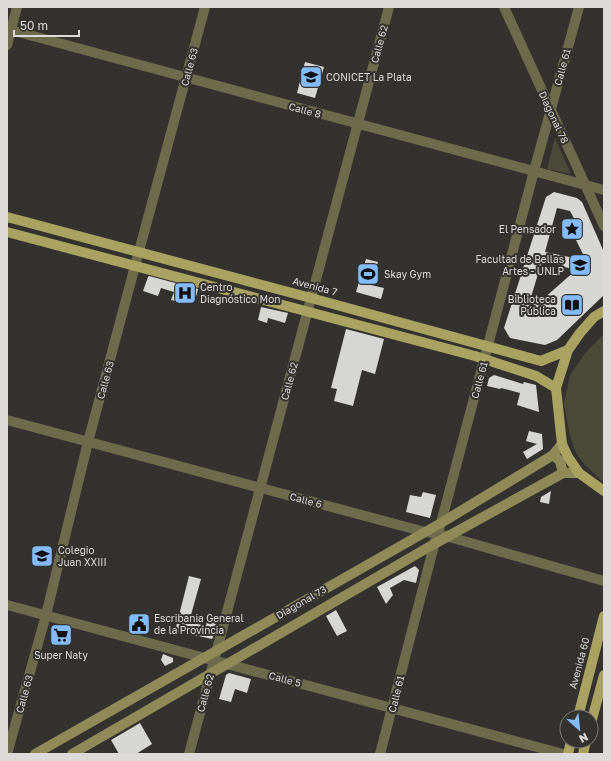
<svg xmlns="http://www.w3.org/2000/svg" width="611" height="761" font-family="'Golos Text',sans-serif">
<rect width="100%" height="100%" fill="#33322f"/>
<!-- green -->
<path fill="#4b4a39" d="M555,138L571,174L547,169Z
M604,334V483L585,465L576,453L570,436L564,404L570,375L586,352Z"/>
<!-- building -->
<path fill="#d6d6d2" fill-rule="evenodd" d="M305,62L324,67L315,98L297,93Z
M554,192L577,198L582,202L604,252V295L557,340L545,345L510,338L504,328L546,197ZM557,208L570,211L576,222L569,226L583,254L574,258L545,252ZM542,261L576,270L543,299L531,297Z
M366,259L378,262L371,285L384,288L381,299L356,292Z
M149,276L198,289L196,297L186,294L184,303L171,300L174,292L161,288L158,296L143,291L148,277Z
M261,307L288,313L285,323L268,318L267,323L258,320Z
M346,329L384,339L375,374L362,370L353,406L334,401L337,389L331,388Z
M494,375L523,384L524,382L536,385L539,412L517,405L520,393L501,388L500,389L487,386L489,378Z
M529,431L542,434L543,449L527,459L523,452L537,444L526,441Z
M551,491L549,504L540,502L541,497Z
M423,492L436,495L430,518L406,512L410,495L421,497Z
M415,566L419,570L416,583L404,580L390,588L393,595L386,604L377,587Z
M189,576L201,579L189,622L206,626L208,616L218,619L213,637L212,639L175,631Z
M336,610L347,631L337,636L326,616Z
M163,654L173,658V662L165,666L161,660Z
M229,673L251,679L247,693L235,689L231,702L219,699L226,675Z
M140,723L152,744L136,754H119L111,740Z"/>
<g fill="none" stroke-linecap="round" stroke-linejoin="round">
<!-- minor -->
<path stroke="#6e6b4c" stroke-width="10" d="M504,7L604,226
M7,29L604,190
M7,45L17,7
M7,420L425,532L435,533L604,581
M7,605L563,754
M7,754L46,615L88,442L135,266L205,7
M189,754L389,7
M380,754L437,534L441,523L534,171L579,7"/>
<!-- secondary -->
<path stroke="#908a58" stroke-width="10" d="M553,455L560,461L563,473
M35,754L441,523L553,455L562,444
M72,754L434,544L563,473H579"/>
<!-- primary -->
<path stroke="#aaa261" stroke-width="10" d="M7,217L311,298L541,361L568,350
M7,232L475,356L536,376L556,388
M604,311L594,317L580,333L568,350L556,388L562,444L568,457L579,473L604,491
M578,717L604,616
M591,723L604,675
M568,754L571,741
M583,754L586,741"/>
</g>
<!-- icons -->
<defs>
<g id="university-square" transform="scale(1.15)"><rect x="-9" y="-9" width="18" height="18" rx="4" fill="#84bcfb" stroke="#33322f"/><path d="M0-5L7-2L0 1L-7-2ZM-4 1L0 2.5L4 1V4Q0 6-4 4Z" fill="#111"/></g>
<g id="sight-square" transform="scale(1.15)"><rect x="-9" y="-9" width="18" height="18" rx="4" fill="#84bcfb" stroke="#33322f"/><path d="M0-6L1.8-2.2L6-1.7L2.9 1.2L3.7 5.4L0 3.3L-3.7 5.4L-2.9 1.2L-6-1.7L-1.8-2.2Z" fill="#111"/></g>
<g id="stadium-square" transform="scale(1.15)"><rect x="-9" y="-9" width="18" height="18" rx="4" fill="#84bcfb" stroke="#33322f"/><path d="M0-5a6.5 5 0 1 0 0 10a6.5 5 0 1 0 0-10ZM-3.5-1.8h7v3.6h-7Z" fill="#111"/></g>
<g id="hospital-square" transform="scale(1.15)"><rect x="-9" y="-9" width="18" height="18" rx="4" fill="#84bcfb" stroke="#33322f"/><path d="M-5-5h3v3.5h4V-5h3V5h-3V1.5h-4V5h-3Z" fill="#111"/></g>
<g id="library-square" transform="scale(1.15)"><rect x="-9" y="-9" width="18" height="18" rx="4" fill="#84bcfb" stroke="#33322f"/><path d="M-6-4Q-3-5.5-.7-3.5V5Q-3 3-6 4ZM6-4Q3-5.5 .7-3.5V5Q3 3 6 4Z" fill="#111"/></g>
<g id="school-square" transform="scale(1.15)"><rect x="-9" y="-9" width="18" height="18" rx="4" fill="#84bcfb" stroke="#33322f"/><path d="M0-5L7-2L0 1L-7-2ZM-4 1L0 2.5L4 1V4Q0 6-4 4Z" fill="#111"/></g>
<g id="civic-square" transform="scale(1.15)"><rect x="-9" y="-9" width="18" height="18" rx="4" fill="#84bcfb" stroke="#33322f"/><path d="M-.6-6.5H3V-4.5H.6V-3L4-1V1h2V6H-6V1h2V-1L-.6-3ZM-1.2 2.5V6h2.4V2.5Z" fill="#111"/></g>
<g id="supermarket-square" transform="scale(1.15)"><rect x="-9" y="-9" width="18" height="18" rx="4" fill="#84bcfb" stroke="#33322f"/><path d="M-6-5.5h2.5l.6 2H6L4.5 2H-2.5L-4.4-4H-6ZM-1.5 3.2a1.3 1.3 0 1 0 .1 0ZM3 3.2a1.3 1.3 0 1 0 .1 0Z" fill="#111"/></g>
</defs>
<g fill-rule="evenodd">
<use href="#university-square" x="311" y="77"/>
<use href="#sight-square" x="572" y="229"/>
<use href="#university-square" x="580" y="265"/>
<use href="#stadium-square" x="368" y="274"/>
<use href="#hospital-square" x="185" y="293"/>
<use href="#library-square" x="572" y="305"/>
<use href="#school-square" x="42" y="556"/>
<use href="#civic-square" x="139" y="624"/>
<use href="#supermarket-square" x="61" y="635"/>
</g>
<g text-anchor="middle" stroke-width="4" stroke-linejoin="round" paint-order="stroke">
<!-- street labels -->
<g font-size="10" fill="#dcdbd9" stroke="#33322f">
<text transform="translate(379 44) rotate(-75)" y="4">Calle 62</text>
<text transform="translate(189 67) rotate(-75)" y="4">Calle 63</text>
<text transform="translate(562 67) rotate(-75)" y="4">Calle 61</text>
<text transform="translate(305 110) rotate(15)" y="4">Calle 8</text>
<text transform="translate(554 117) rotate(65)" y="4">Diagonal 78</text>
<text transform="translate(315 286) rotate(15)" y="4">Avenida 7</text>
<text transform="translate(105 380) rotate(-75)" y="4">Calle 63</text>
<text transform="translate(479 380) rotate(-75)" y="4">Calle 61</text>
<text transform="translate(289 381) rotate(-75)" y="4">Calle 62</text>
<text transform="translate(306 500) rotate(15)" y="4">Calle 6</text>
<text transform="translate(301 602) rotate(-30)" y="4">Diagonal 73</text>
<text transform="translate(579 663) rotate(-75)" y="4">Avenida 60</text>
<text transform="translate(285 679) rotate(15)" y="4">Calle 5</text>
<text transform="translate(205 693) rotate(-75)" y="4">Calle 62</text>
<text transform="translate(24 694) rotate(-75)" y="4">Calle 63</text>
<text transform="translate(396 694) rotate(-76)" y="4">Calle 61</text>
</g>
<!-- poi labels -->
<g font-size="10" fill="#dcdbd9" stroke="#33322f" text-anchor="start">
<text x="326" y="81">CONICET La Plata</text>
<text x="556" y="233" text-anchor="end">El Pensador</text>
<text x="564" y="263" text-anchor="end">Facultad de Bellas<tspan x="564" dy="12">Artes - UNLP</tspan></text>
<text x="384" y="278">Skay Gym</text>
<text x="200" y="291">Centro<tspan x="200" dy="12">Diagnóstico Mon</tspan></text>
<text x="556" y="303" text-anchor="end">Biblioteca<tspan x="556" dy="12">Pública</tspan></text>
<text x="58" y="554">Colegio<tspan x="58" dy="12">Juan XXIII</tspan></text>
<text x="154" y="622">Escribania General<tspan x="154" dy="12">de la Provincia</tspan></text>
<text x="61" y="659" text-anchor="middle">Super Naty</text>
</g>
</g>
<!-- border -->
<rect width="611" height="761" fill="none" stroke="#dcdbd9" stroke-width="16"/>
<!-- north arrow -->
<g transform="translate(579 729) rotate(153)"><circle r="19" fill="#33322f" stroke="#777673"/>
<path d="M0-3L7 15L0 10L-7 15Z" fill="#84bcfb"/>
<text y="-6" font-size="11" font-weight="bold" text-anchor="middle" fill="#dcdbd9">N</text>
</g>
<!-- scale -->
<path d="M14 30v6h65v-6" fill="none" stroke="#dcdbd9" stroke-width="2"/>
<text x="20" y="30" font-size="12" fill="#dcdbd9" stroke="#33322f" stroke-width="3" paint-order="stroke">50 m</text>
</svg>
